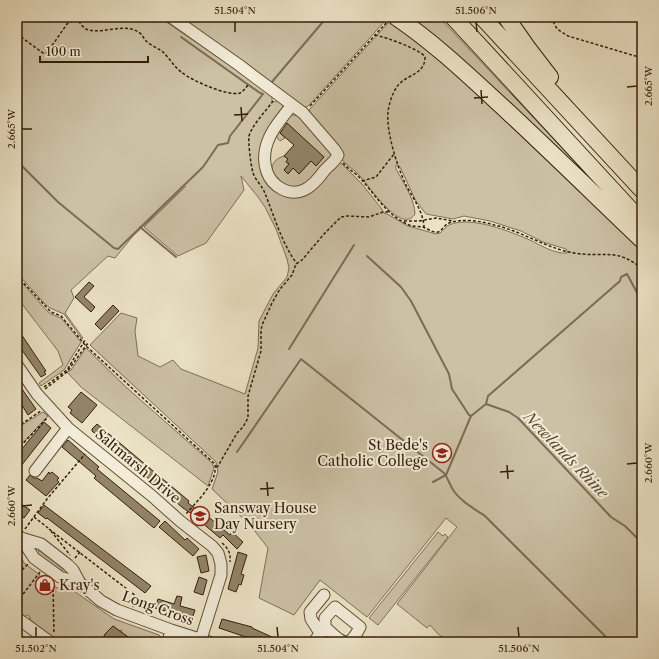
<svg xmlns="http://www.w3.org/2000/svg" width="659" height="659" font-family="'Libre Caslon Text',serif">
<rect width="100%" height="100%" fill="#ebe2c5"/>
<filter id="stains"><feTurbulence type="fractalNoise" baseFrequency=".005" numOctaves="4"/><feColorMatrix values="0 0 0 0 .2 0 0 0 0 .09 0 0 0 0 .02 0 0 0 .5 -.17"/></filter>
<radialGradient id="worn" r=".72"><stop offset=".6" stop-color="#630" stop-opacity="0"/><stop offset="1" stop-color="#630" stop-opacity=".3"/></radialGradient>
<!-- green -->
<path fill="#ccc1a5" stroke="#807056" d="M17,17H159L272,94V101L274,102L279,100L283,103V110L267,133L265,174L296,194L338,162L341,163L362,184L381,208L384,213L389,215L408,226L436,234L440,233C444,230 445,227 449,225C470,215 512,232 532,241C542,246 555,254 567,253V251L566,249L543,242L521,231L490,221L464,216L453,219L426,214L416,201L400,167L398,165H396V169C403,182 415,200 415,214C401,236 368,184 359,175C355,170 350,168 345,163L308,114L310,109L389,22L420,44L469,85L642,250V642H447L444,638L438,634L430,625L427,628L397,604L457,527L446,518L367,617L320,580L294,615L259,598L268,548L250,525L212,489L218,472L216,462L90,345L121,313L137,318L135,331L138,356L160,367L173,360L181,369L245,394L258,348L259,321L273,294L287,277L289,268L287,259L276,229L265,207L258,197L241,176L244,190L206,243L178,256L144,227L186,186L133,236L115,258L108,256L71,290L74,298L65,313L83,338L82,339L64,314L50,308L44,303L17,273Z
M172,17H382L385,19L384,22L312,102L308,106L303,108Z
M408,17H439L606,195Z
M293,115C306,116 325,141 333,151V161C330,163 326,165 323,168C323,169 321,173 321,174C317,179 307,187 301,189C280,199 257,164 284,156L288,159L286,162L289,164L284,170L288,174L293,168L299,174L311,161L316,165L323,157L286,123L278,131L285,138L280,141C269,131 283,118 293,115Z
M17,277L47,311L51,314L61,318L81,342L64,370L41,386L39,383L63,365L58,351L22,304L17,300Z
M86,348L127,388L212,463L214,468L208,486L81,387L67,372L71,370Z
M43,412L48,416L17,449V428Z
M438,532L443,536L445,534L448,537L378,625L369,618Z
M41,548L65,567L60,573L36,555Z
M17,549L24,563L40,575L35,583L46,591L51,584L57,588L71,589L114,619L159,635L162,638V642H130L131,639L121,632L122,630L120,631L113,626L105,634L102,642H59L29,619L31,618L27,615L25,617L17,610Z"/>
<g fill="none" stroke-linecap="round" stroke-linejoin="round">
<!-- stream -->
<path stroke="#7d6b52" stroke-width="2" d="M271,83L327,17
M17,161L58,202L114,248L118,249L203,167L218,145L228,143L230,136L263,94L260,93L181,37
M140,227L176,257
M367,256L401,287L411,301L449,374L452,389L469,415L471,416L486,404L509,412L518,418L611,517L625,526L642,543
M289,349L354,245
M486,404L488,396L620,281L621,277L627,274L642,302
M237,452L301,359L444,473C447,477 448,480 450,484C456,499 473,508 485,516L611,642
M433,482L446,475L471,416"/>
</g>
<!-- building -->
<path fill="#938469" stroke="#341e06" d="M287,123L324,157L316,166L311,161L299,174L293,168L288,174L284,170L289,164L286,162L288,159L284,156L294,145L280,133Z
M89,282L94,286L84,297L95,307L91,312L75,297Z
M113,305L119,311L101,330L95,324Z
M17,328L46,371L44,372L46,374L41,377L17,343Z
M17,382L36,409L28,415L17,397Z
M81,392L97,405L82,423L70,413L72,410L68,407Z
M44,422L51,428L17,471V455Z
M97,424L189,501L188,503L197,510L199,509L230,535L232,532L243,542L237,549L223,535L220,538L200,521L199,522L191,516L192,514L183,508L92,431V429Z
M68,440L99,467L97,469L160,521L154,528L94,478L96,476L62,447Z
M49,472L50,474L52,472L59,478L57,480L59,482L46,496L26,480L30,475L34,478H37L42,481Z
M17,501L30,510L24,518L17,513Z
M44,505L151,586L145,593L47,518L46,519L38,513Z
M165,521L185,540L187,538L199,549L193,556L159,527Z
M238,552L247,555L241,574L244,575L241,585L239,584L236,592L228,589Z
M206,555L209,571L201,573L197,557Z
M41,577L50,584L46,590L36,583Z
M199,577L207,580L203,595L194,592Z
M177,596L182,597L180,606L195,610L192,619L155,608L158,599L174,604Z
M222,619L252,627V628L283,642H261L219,628Z
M113,626L121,632L135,642H100L106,633Z
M17,633L29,642H17Z"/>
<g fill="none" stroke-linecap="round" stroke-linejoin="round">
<!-- minor casing -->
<g stroke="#624f36" stroke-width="13">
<path id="minor" d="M171,17L239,65L303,113L335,150L338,155C335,162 329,165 324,171C319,178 313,186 304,190C289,197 272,186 267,172C264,164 264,155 266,147C270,131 282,118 292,105
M17,365L37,394L68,428L152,496L180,521L212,546L218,553L221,564V575L201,639
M35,471L68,428
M17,535L21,538L41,544L68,565L73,570L80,583L101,601L117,610L171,630L209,642
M21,538L34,558L60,577L80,583
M17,618L50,642
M320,633L311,619L310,612L324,595
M168,642L171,630
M314,642L325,627V618L335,607L360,627C358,631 354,638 350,641C343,646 331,632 325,627"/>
</g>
<!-- highway casing -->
<g stroke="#341e06" stroke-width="18">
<path id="highway" d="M396,17C436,44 470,77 506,110C552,153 597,197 642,240
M453,17L642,222
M482,17L642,190
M506,17L527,47L550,77"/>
</g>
<!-- path -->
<path stroke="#341e06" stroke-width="1.5" stroke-dasharray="3 2" stroke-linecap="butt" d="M76,17C79,21 81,26 86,29C101,36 128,20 142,35C144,38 146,42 150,44C154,47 159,49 163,52C169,58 174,66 181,72C191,80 228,97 240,93C244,91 246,87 249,84
M551,17L557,29L568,36L642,58
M17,34L43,53H47L67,24L77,18
M375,35C385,37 420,49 425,57C425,74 409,74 399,84C393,91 389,103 388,112C386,131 397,166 405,183C412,197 424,212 424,228
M273,101C266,111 252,125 249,136C248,143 251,166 253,173C255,179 261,185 264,191C274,215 281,242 297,264
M310,106L387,22
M343,163C348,169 354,172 359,177C375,194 386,215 409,225C413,227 419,226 423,227C428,229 433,233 438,232C442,231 444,225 449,223C463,218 480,221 494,225C522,231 545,248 574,253C603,258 617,247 642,269
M362,181L376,177L394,154
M404,221H419L436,218L453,221
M17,276L51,312L61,316L86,346L215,464C218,482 197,501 186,514
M44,387L67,370L85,340
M45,389L67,372L88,343
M17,427L41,411
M17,450L47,418
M216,467L218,466L237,433L243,427L248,418V396L261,351V331L262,325L272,303L280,289L292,275L296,264L302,260L324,234L341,217L347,216L369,217L383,212H389
M34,517L48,528
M25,529L47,499L85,454
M49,529L136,596L133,607
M51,531L70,555
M222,543C228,548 231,553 230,562
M75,558L80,552
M17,571L23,569L28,564
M53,584L54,634
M17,602L40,572"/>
<!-- minor -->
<use href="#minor" stroke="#f2ecd9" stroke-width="11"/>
<!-- highway -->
<use href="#highway" stroke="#ebe2c5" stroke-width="16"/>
</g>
<!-- ticks -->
<path fill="none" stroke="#341e06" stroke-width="1.5" d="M235,22V32M476,22L477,32M627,87L637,86M481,90L482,104M474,98L488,97M241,107L242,121M234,115L248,114M22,129H32M627,464L637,463M507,465L508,479M500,472L514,471M267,482L268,496M260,489L274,488M22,506L32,505M36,627V637M277,627L278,637M518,627L519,637"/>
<!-- icons -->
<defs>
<g id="school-ring" transform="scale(1)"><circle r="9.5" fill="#f2ecd9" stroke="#8f2418" stroke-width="1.5"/><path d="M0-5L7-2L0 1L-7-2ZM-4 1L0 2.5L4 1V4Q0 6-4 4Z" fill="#8f2418"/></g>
<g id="shop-ring" transform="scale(1)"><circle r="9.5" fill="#f2ecd9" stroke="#8f2418" stroke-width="1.5"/><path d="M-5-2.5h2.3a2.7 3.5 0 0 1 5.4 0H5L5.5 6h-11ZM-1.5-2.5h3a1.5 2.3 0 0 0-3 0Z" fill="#8f2418"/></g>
</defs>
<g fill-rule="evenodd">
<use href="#school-ring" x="442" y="453"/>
<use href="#school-ring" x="200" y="516"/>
<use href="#shop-ring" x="45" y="585"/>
</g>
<g text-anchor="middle" stroke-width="4" stroke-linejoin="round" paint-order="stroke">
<!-- poi labels -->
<g font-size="14" fill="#341e06" stroke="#f2ecd9" text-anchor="start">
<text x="428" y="450" text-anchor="end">St Bede's<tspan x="428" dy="16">Catholic College</tspan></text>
<text x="214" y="513">Sansway House<tspan x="214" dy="16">Day Nursery</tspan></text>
<text x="59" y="590">Kray's</text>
</g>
<!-- street labels -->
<g font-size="14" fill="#341e06" stroke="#f2ecd9">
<text transform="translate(138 466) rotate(40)" y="5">Saltmarsh Drive</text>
<text transform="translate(158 608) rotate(20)" y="5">Long Cross</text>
</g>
<!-- water labels -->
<g font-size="15" font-style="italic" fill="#5e4b32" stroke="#f2ecd9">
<text transform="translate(566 455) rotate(46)" y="5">Newlands Rhine</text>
</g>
</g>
<!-- margin -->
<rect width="659" height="659" fill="none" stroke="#ebe2c5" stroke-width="44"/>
<!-- scale -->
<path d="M40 56v6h108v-6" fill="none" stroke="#341e06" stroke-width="2"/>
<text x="46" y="56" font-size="12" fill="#341e06" stroke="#f2ecd9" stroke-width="3" paint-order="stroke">100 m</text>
<rect x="22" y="22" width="615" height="615" fill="none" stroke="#341e06" stroke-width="1.5"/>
<g font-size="10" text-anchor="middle" fill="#341e06">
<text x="235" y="14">51.504°N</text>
<text x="476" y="14">51.506°N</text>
<text transform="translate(648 86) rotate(-90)" y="4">2.665°W</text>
<text transform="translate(11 129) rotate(-90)" y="4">2.665°W</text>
<text transform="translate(648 463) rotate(-90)" y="4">2.660°W</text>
<text transform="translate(11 506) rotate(-90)" y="4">2.660°W</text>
<text x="36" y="652">51.502°N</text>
<text x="278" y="652">51.504°N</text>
<text x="519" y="652">51.506°N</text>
</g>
<rect width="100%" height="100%" filter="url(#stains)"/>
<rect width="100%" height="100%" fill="url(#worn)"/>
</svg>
